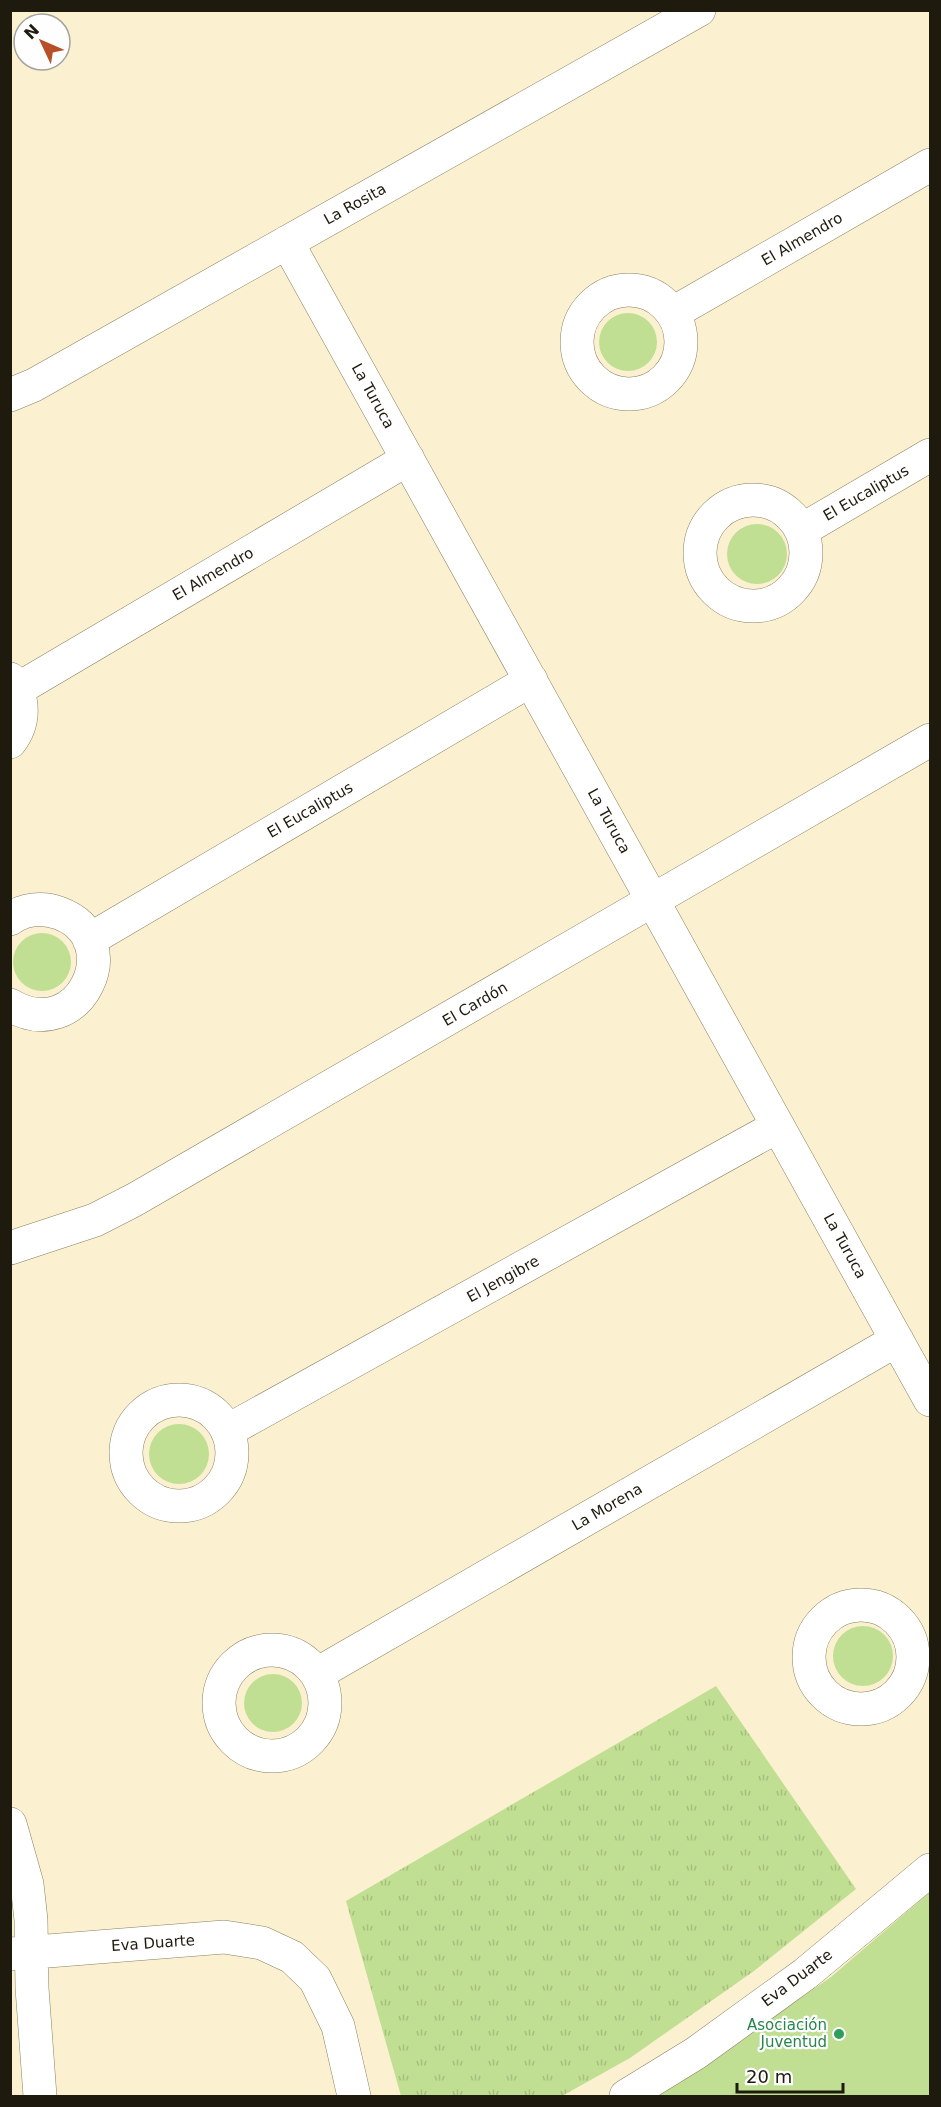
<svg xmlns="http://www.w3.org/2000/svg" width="941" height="2107" font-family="'DejaVu Sans',sans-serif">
<defs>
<pattern id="park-tufts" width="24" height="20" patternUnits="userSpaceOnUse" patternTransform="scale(1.5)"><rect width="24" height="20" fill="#c1df92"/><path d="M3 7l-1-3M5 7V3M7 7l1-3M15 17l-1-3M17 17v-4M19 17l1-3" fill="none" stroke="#a5bf7d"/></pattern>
</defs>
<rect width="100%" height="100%" fill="#fbf1d0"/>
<!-- green -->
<path fill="#c1df92" d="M599 342a29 29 0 1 1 58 0a29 29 0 1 1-58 0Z
M727 554a30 30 0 1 1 60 0a30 30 0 1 1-60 0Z
M13 962a29 29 0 1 1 58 0a29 29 0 1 1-58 0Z
M149 1454a30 30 0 1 1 60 0a30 30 0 1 1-60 0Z
M833 1656a30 30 0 1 1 60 0a30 30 0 1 1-60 0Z
M244 1703a29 29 0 1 1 58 0a29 29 0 1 1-58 0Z
M930,1892V2096H658L831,1977Z"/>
<!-- park -->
<path fill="url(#park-tufts)" d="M716,1686L856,1889L754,1971L630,2058L562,2096H401L346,1901Z"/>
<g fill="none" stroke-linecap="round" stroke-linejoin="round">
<!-- minor casing -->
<g stroke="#898162" stroke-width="34">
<path id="minor" d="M287,242L930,1400
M577 342a52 52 0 1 1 104 0a52 52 0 1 1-104 0Z
M673,313L930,165
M10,395L34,385L699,10
M700 553a53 53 0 1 1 106 0a53 53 0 1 1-106 0Z
M802,530L930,455
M10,679C25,698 25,723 10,742
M18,689L408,459
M10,919C24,909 42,907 59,913C130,939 80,1047 10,1005
M89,940L531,680
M10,1248L95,1220L134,1200L930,740
M126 1453a53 53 0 1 1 106 0a53 53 0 1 1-106 0Z
M227,1431L778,1126
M809 1657a52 52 0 1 1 104 0a52 52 0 1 1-104 0Z
M219 1703a53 53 0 1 1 106 0a53 53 0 1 1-106 0Z
M317,1674L897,1340
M10,1824L27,1884L31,1920L32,1988L40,2096
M10,1954L224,1937L262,1943L292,1957L315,1979L338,2026L354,2096
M626,2096L696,2053L805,1974L930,1870"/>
</g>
<!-- minor -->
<use href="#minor" stroke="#fff" stroke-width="33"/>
</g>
<!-- markers -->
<circle fill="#2e9e5b" stroke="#fefefe" stroke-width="2" cx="839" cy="2034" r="6"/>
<g text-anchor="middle" stroke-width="4.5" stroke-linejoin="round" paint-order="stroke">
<!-- street labels -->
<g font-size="15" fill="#1e1a0e" stroke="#fefefe">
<text transform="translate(355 204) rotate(-29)" y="5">La Rosita</text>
<text transform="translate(802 239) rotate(-30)" y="5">El Almendro</text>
<text transform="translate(373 396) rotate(61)" y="5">La Turuca</text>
<text transform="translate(866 493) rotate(-30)" y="5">El Eucaliptus</text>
<text transform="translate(213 574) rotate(-30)" y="5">El Almendro</text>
<text transform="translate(310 810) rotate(-30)" y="5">El Eucaliptus</text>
<text transform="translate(609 821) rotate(61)" y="5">La Turuca</text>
<text transform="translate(475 1004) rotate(-30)" y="5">El Cardón</text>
<text transform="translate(845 1246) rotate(61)" y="5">La Turuca</text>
<text transform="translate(503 1279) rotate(-29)" y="5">El Jengibre</text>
<text transform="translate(607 1507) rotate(-30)" y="5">La Morena</text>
<text transform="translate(153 1943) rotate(-4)" y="5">Eva Duarte</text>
<text transform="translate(797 1978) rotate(-37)" y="5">Eva Duarte</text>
</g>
<!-- leisure labels -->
<g font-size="15" fill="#27864d" stroke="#fefefe" text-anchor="end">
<text x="827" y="2030">Asociación<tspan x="827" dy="17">Juventud</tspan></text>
</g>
</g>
<!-- border -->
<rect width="941" height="2107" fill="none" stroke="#1e1a0e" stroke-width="24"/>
<!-- north arrow -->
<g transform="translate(42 42) rotate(314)"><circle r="28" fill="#fefefe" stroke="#a4a39e" stroke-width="1.5"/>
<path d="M0-4.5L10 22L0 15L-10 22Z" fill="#b75027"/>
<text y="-9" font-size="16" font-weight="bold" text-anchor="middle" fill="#1e1a0e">N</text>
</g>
<!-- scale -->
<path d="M737 2083v9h106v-9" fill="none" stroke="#1e1a0e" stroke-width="3"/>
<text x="746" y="2083" font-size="18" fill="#1e1a0e" stroke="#fefefe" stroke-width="4.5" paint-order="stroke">20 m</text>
</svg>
